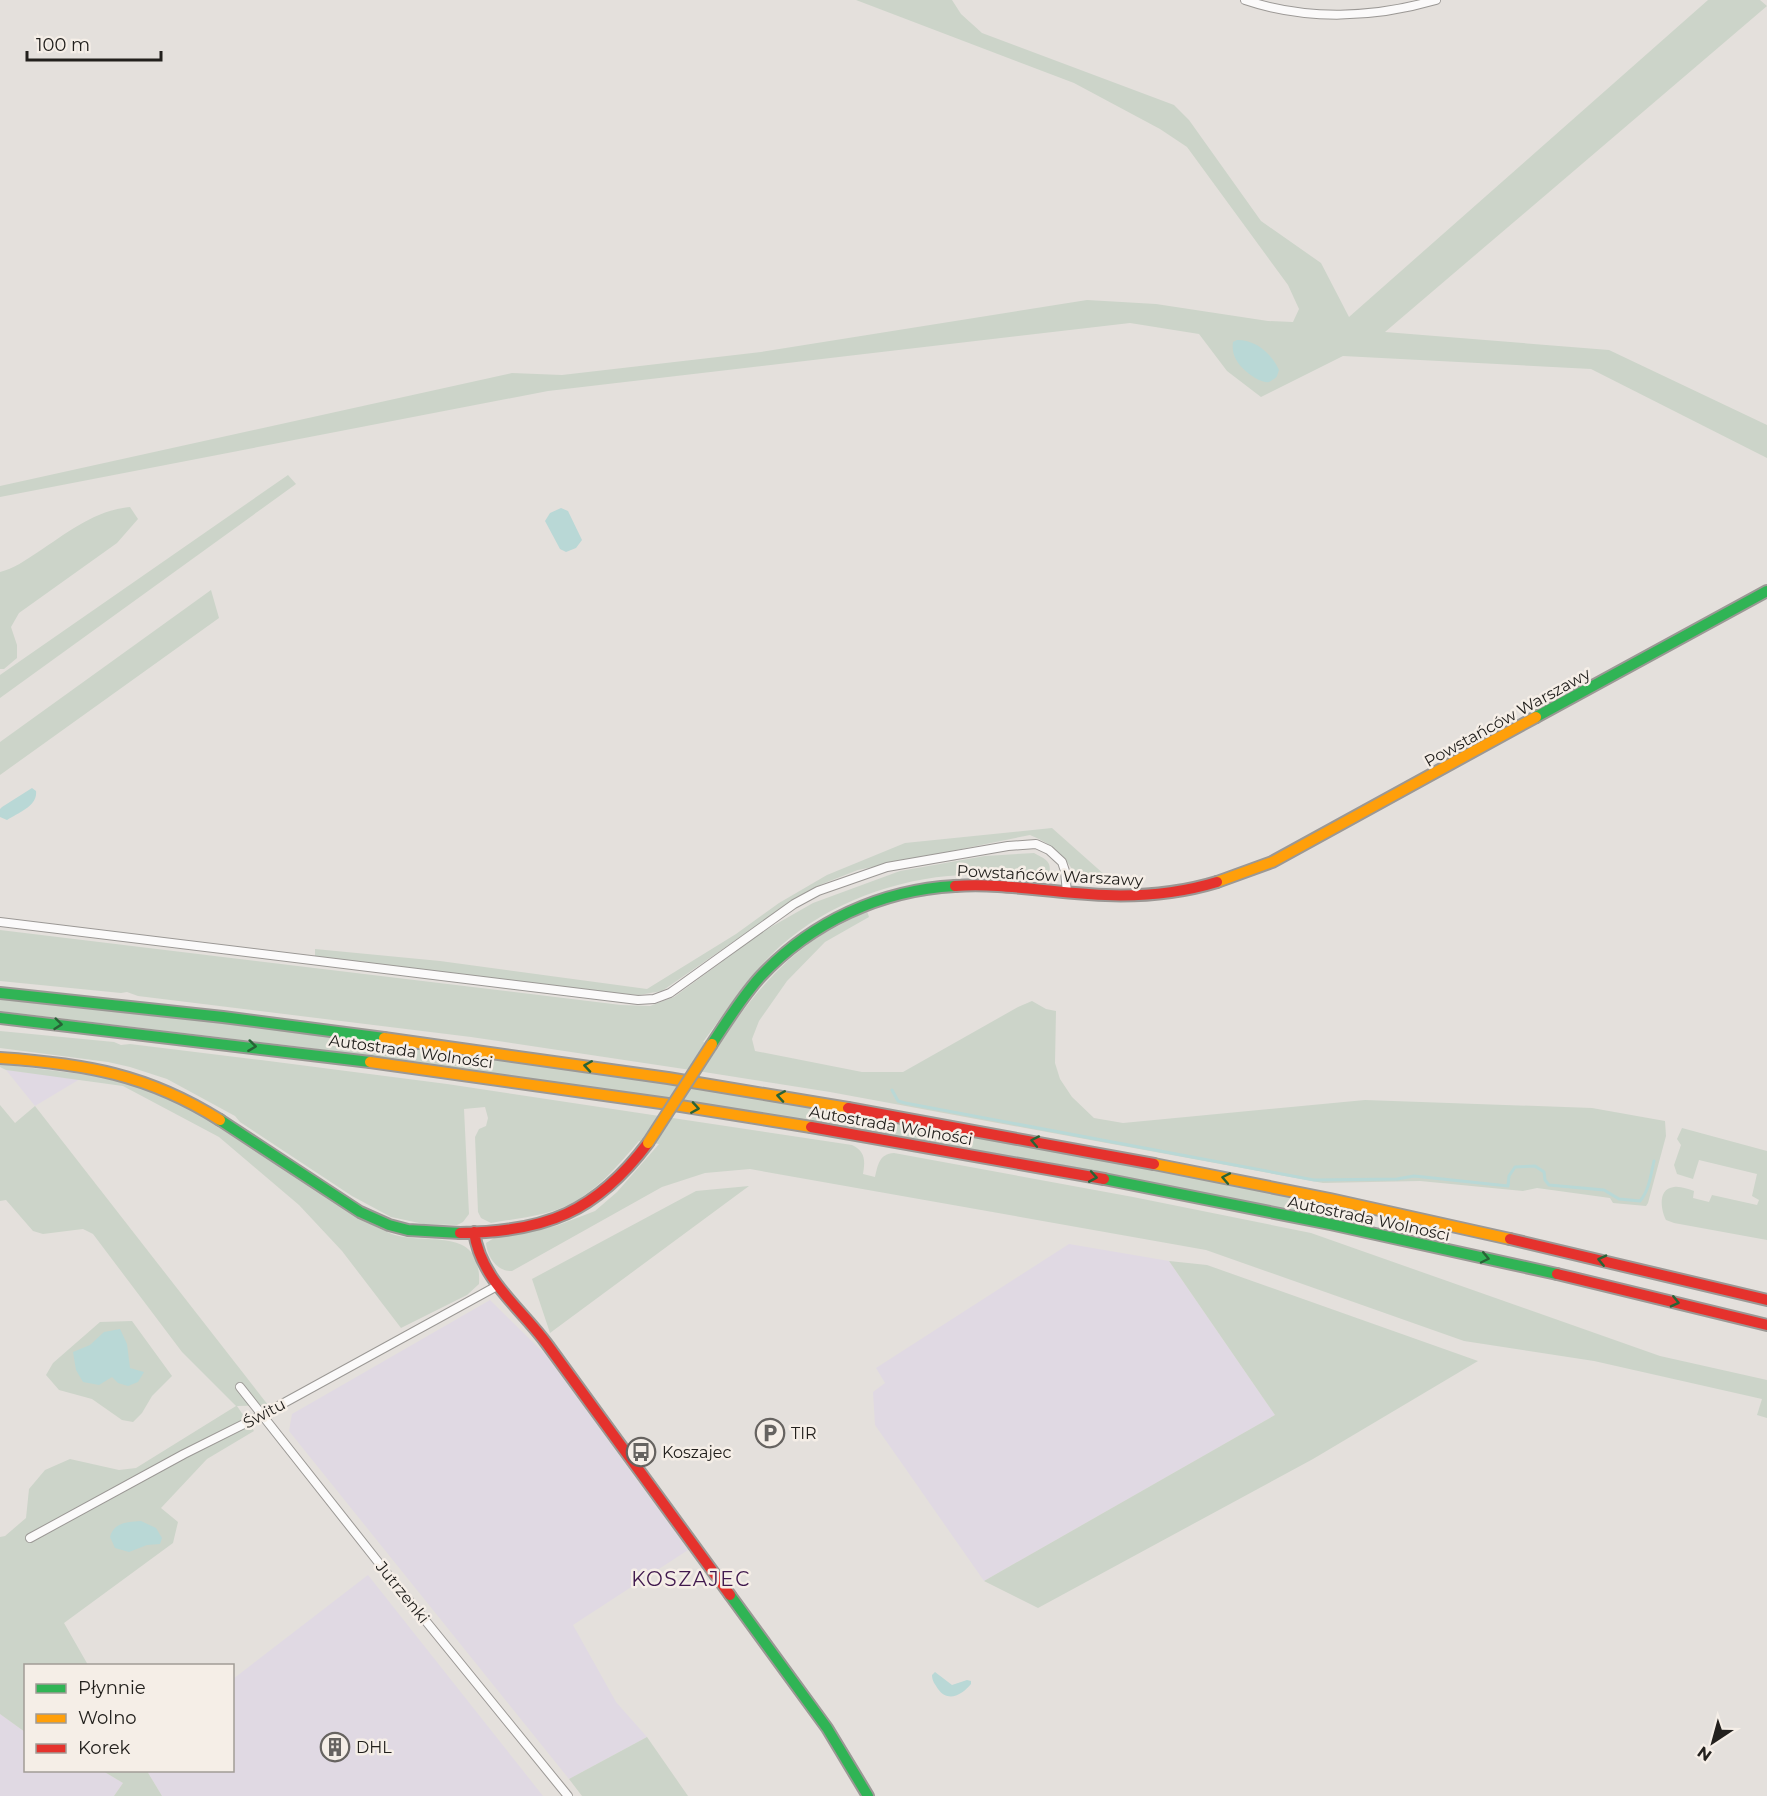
<svg xmlns="http://www.w3.org/2000/svg" width="1767" height="1796" font-family="Montserrat,sans-serif">
<rect width="100%" height="100%" fill="#e4e0dc"/>
<!-- industrial -->
<path fill="#e0d9e3" d="M6,1070L80,1079L35,1106Z
M1069,1244L1169,1261L1275,1415L984,1581L875,1425L873,1392L885,1383L876,1368Z
M490,1300L545,1354L688,1550L573,1625L616,1702L647,1737L569,1779L289,1431L292,1414Z
M368,1575L543,1796H162L147,1771L232,1770L233,1679Z
M0,1714L25,1732L26,1770L103,1771L123,1783L114,1796H0Z"/>
<!-- green -->
<path fill="#ccd4c9" d="M856,0H952L961,14L982,33L1174,105L1189,120L1261,221L1321,263L1349,317L1708,0H1760L1767,6L1385,332L1609,350L1767,425V458L1591,369L1343,356L1261,397L1227,371L1199,334L1130,323L548,391L0,497V486L512,373L562,375L761,352L1087,300L1156,304L1268,321L1293,322L1299,309L1288,285L1187,147L1160,129L1074,83Z
M288,475L296,484L0,698V675Z
M130,507L138,519L117,543L19,613L11,627L17,645V658L4,669H0V572C13,569 26,560 38,552C67,533 95,510 130,507Z
M211,590L219,618L0,775V742Z
M1052,828L1106,876L1109,883L1081,882C1064,857 1059,847 1030,835L858,870L822,884L798,897L662,991L639,995L583,990L315,956V949L440,961L647,989L736,934L779,903L827,875L905,843Z
M1034,853C1047,860 1052,861 1049,876L1040,879C1010,877 979,873 948,876C884,882 817,909 771,955C745,981 725,1013 703,1042L719,1044C746,1005 776,965 817,938C832,928 850,920 867,911L869,917L825,942L787,981L759,1021L752,1039L755,1051L862,1072H903L1018,1007L1032,1001L1046,1009L1056,1011L1055,1063L1060,1079L1072,1097L1094,1118L1123,1123L1365,1100L1592,1108L1665,1121L1666,1136L1648,1203L1646,1206L1613,1203L1610,1198L1537,1188L1523,1191L1420,1181L1323,1183L830,1092L704,1072L471,1037L138,996L127,992L121,993L0,981V930L621,1005L650,1006L674,997L764,931L813,903L900,871L985,856Z
M0,999C278,1027 556,1063 831,1110C987,1136 1143,1168 1298,1199L1306,1204V1213L654,1096L303,1047L0,1011Z
M0,1031L114,1042L121,1045L130,1044L261,1060L447,1084L852,1145C866,1152 865,1161 863,1174L875,1177C878,1165 879,1154 894,1153L1133,1197L1311,1233L1660,1356L1767,1380V1418L1757,1415L1762,1399L1594,1361L1464,1341L1206,1250L750,1169L705,1173L662,1187L512,1271C497,1272 487,1256 486,1243L499,1235L556,1226L595,1211L617,1192L659,1144L639,1141C616,1168 591,1198 556,1210C536,1217 512,1219 491,1223L481,1218L478,1212L475,1137L479,1129L486,1126L488,1118L485,1107L464,1109L469,1214L463,1222L457,1225L424,1224L391,1217L352,1196L240,1122L235,1116L167,1079L130,1067L108,1062L0,1048Z
M0,1064L121,1079L161,1094L195,1111L365,1221C374,1225 385,1232 395,1235C431,1245 482,1226 479,1284L467,1295L401,1328L342,1251L299,1205L219,1137L123,1086L6,1070L0,1067Z
M0,1105L15,1123L35,1106L268,1405L237,1406L254,1431L207,1459L161,1508L178,1522L173,1543L64,1623L88,1665L26,1666L25,1732L0,1714V1537L5,1536L26,1518L29,1489L45,1470L70,1459L119,1470L136,1468L236,1406L182,1352L93,1234L83,1229L43,1234L33,1231L6,1200L0,1201Z
M1682,1128L1767,1151V1240L1674,1223L1666,1220C1661,1210 1657,1189 1674,1187C1680,1186 1688,1189 1694,1191L1693,1198L1709,1202L1712,1195L1757,1205L1759,1200L1752,1196L1757,1174L1699,1160L1693,1179L1677,1174L1674,1165L1681,1145L1677,1139Z
M749,1186L554,1330L550,1333L532,1279L696,1191Z
M1169,1261L1207,1265L1478,1361L1313,1459L1038,1608L984,1581L1275,1415Z
M132,1321L172,1376L152,1396L142,1413L133,1422L122,1420L92,1399L59,1390L46,1375L53,1363L100,1322Z
M647,1737L688,1796H582L569,1779Z
M103,1771H147L162,1796H114L123,1783Z"/>
<!-- water -->
<path fill="#b9d8d6" d="M1237,340C1256,340 1271,353 1279,370L1277,376C1276,378 1271,381 1269,382C1260,384 1241,369 1237,361C1233,355 1232,348 1233,342Z
M561,508L568,511L582,540L576,548L566,552L560,549L545,521L550,513Z
M32,788L36,791C38,806 18,813 7,820L0,817V809L2,807Z
M120,1329L127,1344L130,1368L144,1372L138,1382L128,1386L118,1383L112,1377L99,1385L83,1382L76,1370L73,1352L90,1345L104,1332Z
M141,1521L156,1528L162,1538L160,1544L147,1545L129,1552L115,1548L110,1537C114,1522 128,1522 141,1521Z
M935,1672L952,1685L967,1680L971,1681V1684C962,1695 948,1703 938,1689C935,1684 932,1681 932,1675Z"/>
<g fill="none" stroke-linecap="round" stroke-linejoin="round">
<!-- stream -->
<path stroke="#b9d8d6" stroke-width="3" d="M892,1090L898,1101L905,1103L1314,1180L1397,1179L1414,1176L1508,1186L1509,1176L1515,1167L1535,1166L1544,1172L1545,1180L1549,1185L1604,1190L1619,1199L1640,1201C1649,1191 1651,1174 1654,1161"/>
<!-- street casing -->
<g stroke="#9b9895" stroke-width="10">
<path id="street" d="M1245,0C1307,21 1374,18 1436,0
M0,922L638,1000L654,999L670,993L794,904L818,891L887,867L1008,846L1036,844L1049,850L1062,862L1065,871L1067,893
M240,1387L386,1572L568,1796
M30,1538L184,1454L262,1415L497,1286"/>
</g>
<!-- fast casing -->
<g stroke="#9b9895" stroke-width="14">
<path id="fast" d="M1536,717L1767,591
M0,993L223,1017L384,1038
M0,1018L370,1062
M712,1044C727,1021 742,997 760,977C811,922 881,890 955,886
M220,1120L360,1212L389,1225L408,1230L460,1233
M1104,1179L1330,1224L1557,1274
M730,1595L827,1728L868,1796"/>
</g>
<!-- slow casing -->
<g stroke="#9b9895" stroke-width="14">
<path id="slow" d="M1217,882L1272,862L1536,717
M384,1038L668,1078L848,1108
M0,1058C85,1064 147,1074 220,1120
M370,1062L668,1104L811,1127
M1154,1164L1330,1199L1510,1239"/>
</g>
<!-- jam casing -->
<g stroke="#9b9895" stroke-width="14">
<path id="jam" d="M955,886C995,883 1035,890 1075,893C1123,898 1171,896 1217,882
M848,1108L1154,1164
M811,1127L1104,1179
M474,1232C481,1280 520,1307 547,1344C608,1428 669,1511 730,1595
M460,1233C546,1232 596,1212 648,1143
M1510,1239L1767,1300
M1557,1274L1767,1325"/>
</g>
<!-- street -->
<use href="#street" stroke="#fbfafa" stroke-width="8"/>
<!-- fast -->
<use href="#fast" stroke="#30b455" stroke-width="10"/>
<!-- slow -->
<use href="#slow" stroke="#ff9f0a" stroke-width="10"/>
<!-- jam -->
<use href="#jam" stroke="#e5322d" stroke-width="10"/>
<!-- slow-bridge casing -->
<g stroke="#9b9895" stroke-width="14" stroke-linecap="butt">
<path id="slow-bridge" d="M648,1143L712,1044"/>
</g>
<!-- slow-bridge -->
<use href="#slow-bridge" stroke="#ff9f0a" stroke-width="10"/>
</g>
<!-- one-way arrows -->
<defs><path id="oneway-chevron" d="M-2-3.5L2.5 0L-2 3.5" fill="none" stroke-width="1.6" stroke-linecap="round" stroke-linejoin="round" transform="scale(1.5)"/></defs>
<g stroke="#286336">
<use href="#oneway-chevron" transform="translate(58 1024) rotate(6)"/>
<use href="#oneway-chevron" transform="translate(252 1046) rotate(7)"/>
<use href="#oneway-chevron" transform="translate(588 1066) rotate(-171)"/>
<use href="#oneway-chevron" transform="translate(781 1096) rotate(-171)"/>
<use href="#oneway-chevron" transform="translate(695 1108) rotate(9)"/>
<use href="#oneway-chevron" transform="translate(1035 1141) rotate(-169)"/>
<use href="#oneway-chevron" transform="translate(1093 1177) rotate(10)"/>
<use href="#oneway-chevron" transform="translate(1226 1178) rotate(-169)"/>
<use href="#oneway-chevron" transform="translate(1485 1258) rotate(12)"/>
<use href="#oneway-chevron" transform="translate(1602 1260) rotate(-167)"/>
<use href="#oneway-chevron" transform="translate(1675 1302) rotate(13)"/>
</g>
<!-- icons -->
<defs>
<g id="parking-ring" transform="scale(1.5)"><circle r="9.5" fill="#f5eee7" stroke="#666360" stroke-width="1.5"/><path d="M-3.5-5.5H1a3.5 3.5 0 0 1 0 7H-1V5.5H-3.5ZM-1-3.4V-.6H.8a1.4 1.4 0 0 0 0-2.8Z" fill="#666360"/></g>
<g id="bus-ring" transform="scale(1.5)"><circle r="9.5" fill="#f5eee7" stroke="#666360" stroke-width="1.5"/><path d="M-5-6H5V4H4V6H2V4H-2V6H-4V4H-5ZM-3.5-4V0h7V-4ZM-3.5 1.2v1.5H-2V1.2ZM2 1.2v1.5H3.5V1.2Z" fill="#666360"/></g>
<g id="building-ring" transform="scale(1.5)"><circle r="9.5" fill="#f5eee7" stroke="#666360" stroke-width="1.5"/><path d="M-4-6H4V6H1V3H-1V6H-4ZM-2.5-4.3h1.7v1.8h-1.7ZM.8-4.3h1.7v1.8H.8ZM-2.5-1h1.7V.8h-1.7ZM.8-1h1.7V.8H.8Z" fill="#666360"/></g>
</defs>
<g fill-rule="evenodd">
<use href="#parking-ring" x="770" y="1433"/>
<use href="#bus-ring" x="641" y="1452"/>
<use href="#building-ring" x="335" y="1747"/>
</g>
<g text-anchor="middle" stroke-width="5" stroke-linejoin="round" paint-order="stroke">
<!-- street labels -->
<g font-size="16" fill="#22201d" stroke="#f5eee7">
<text transform="translate(1507 717) rotate(-29)" y="6">Powstańców Warszawy</text>
<text transform="translate(1050 875) rotate(3)" y="6">Powstańców Warszawy</text>
<text transform="translate(411 1051) rotate(8)" y="6">Autostrada Wolności</text>
<text transform="translate(891 1125) rotate(10)" y="6">Autostrada Wolności</text>
<text transform="translate(1369 1218) rotate(12)" y="6">Autostrada Wolności</text>
<text transform="translate(264 1413) rotate(-28)" y="6">Świtu</text>
<text transform="translate(403 1592) rotate(51)" y="6">Jutrzenki</text>
</g>
<!-- poi labels -->
<g font-size="16" fill="#22201d" stroke="#f5eee7" text-anchor="start">
<text x="791" y="1439">TIR</text>
<text x="662" y="1458">Koszajec</text>
<text x="356" y="1753">DHL</text>
</g>
<!-- quarter labels -->
<g font-size="20" letter-spacing="1.5" fill="#40194e" stroke="#f5eee7">
<text x="691" y="1586">KOSZAJEC</text>
</g>
</g>
<!-- legend -->
<rect x="24" y="1664" width="210" height="108" fill="#f5eee7" stroke="#a19c96" stroke-width="1.5"/>
<rect x="36" y="1684" width="30" height="9" fill="#30b455" stroke="#a19c96" stroke-width="1.5"/>
<text x="78" y="1694" font-size="18" fill="#22201d">Płynnie</text>
<rect x="36" y="1714" width="30" height="9" fill="#ff9f0a" stroke="#a19c96" stroke-width="1.5"/>
<text x="78" y="1724" font-size="18" fill="#22201d">Wolno</text>
<rect x="36" y="1744" width="30" height="9" fill="#e5322d" stroke="#a19c96" stroke-width="1.5"/>
<text x="78" y="1754" font-size="18" fill="#22201d">Korek</text>
<!-- north arrow -->
<g transform="translate(1713 1742) rotate(216)" stroke="#f5eee7" stroke-width="4.5" paint-order="stroke">
<path d="M0-4.5L10 22L0 15L-10 22Z" fill="#22201d"/>
<text y="-9" font-size="16" font-weight="bold" text-anchor="middle" fill="#22201d">N</text>
</g>
<!-- scale -->
<path d="M27 51v9h134v-9" fill="none" stroke="#22201d" stroke-width="3"/>
<text x="36" y="51" font-size="18" fill="#22201d" stroke="#f5eee7" stroke-width="4.5" paint-order="stroke">100 m</text>
</svg>
